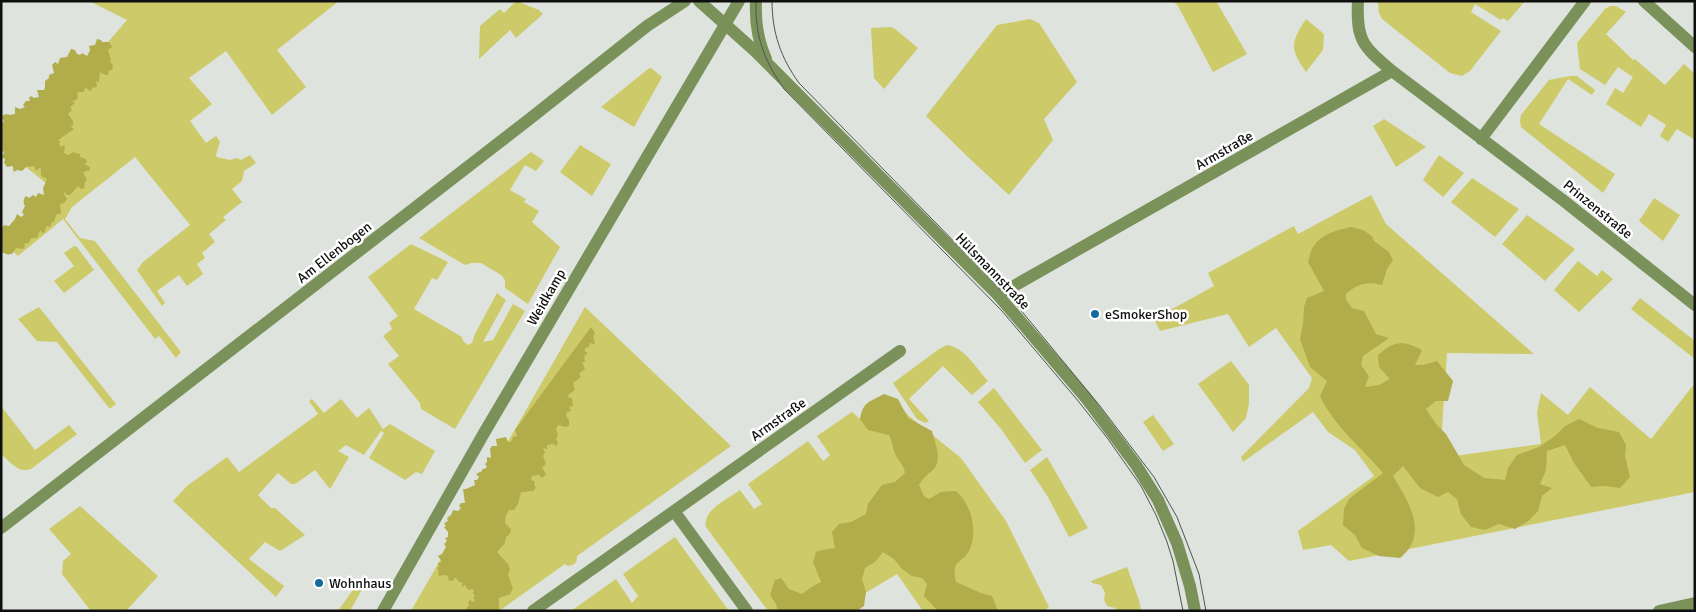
<svg xmlns="http://www.w3.org/2000/svg" width="1696" height="612" font-family="Signika,sans-serif">
<rect width="100%" height="100%" fill="#dee3de"/>
<!-- green -->
<path fill="#cdca69" d="M89,1H339L277,50L306,87L272,115L226,51L189,78L212,104L190,121L206,143L216,136L220,142L216,155L217,157L230,160L237,158L241,160L250,155L256,163L244,171L242,181L232,189L242,202L223,217L226,220L209,234L215,242L202,253L205,258L197,264L203,274L187,286L179,275L157,291L165,303L162,306L137,270L143,262L190,225L135,157L72,207L65,219L80,238L95,241L181,352L176,358L159,336L155,339L63,219L18,256L9,247L63,197L11,155L127,20Z
M516,1L539,10L543,14L516,38L510,30L479,59L480,26L500,9L504,13Z
M1173,1H1216L1247,54L1213,72L1178,6Z
M1378,1H1525L1508,21L1503,18L1501,20L1475,4L1471,12L1501,31L1470,71L1462,76L1450,73L1382,19L1379,13Z
M1610,6H1616L1626,12L1606,34L1633,60L1635,59L1665,85L1684,64L1695,74V140L1677,129L1668,142L1660,136L1666,125L1649,114L1641,127L1606,104L1615,88L1623,93L1633,77L1618,67L1605,85L1580,69L1577,43L1605,9Z
M1030,19L1039,23L1077,82L1044,119L1053,140L1009,195L970,159L926,116L997,25Z
M1306,19L1324,34L1323,50L1306,72C1290,49 1290,43 1306,19Z
M891,27L895,29L918,48L884,89L874,78L871,28Z
M651,68L662,77L661,79L634,127L601,107L648,69Z
M1570,76H1577L1595,90L1592,95L1568,79L1539,124L1615,174L1603,193L1521,127L1520,121L1521,115L1549,80Z
M1384,119L1426,147L1396,167L1373,126Z
M580,145L611,164L592,196L560,172Z
M531,152L544,161L536,171L525,165L510,190L526,199L524,202L539,211L532,222L560,247L528,304L505,288V280L501,275L481,263H471L465,265L419,238Z
M1439,155L1464,173L1443,197L1423,180Z
M1472,178L1519,209L1495,237L1451,202Z
M1371,195L1386,224L1534,354L1447,353L1442,429L1447,457L1541,444L1537,413L1541,393L1568,415L1590,387L1651,439L1695,383V492L1349,561L1331,545L1303,550L1298,531L1374,476L1355,450L1328,432L1313,412L1243,462L1241,457L1309,388L1312,378L1276,328L1249,347L1228,314L1160,331L1154,319L1214,286L1208,273L1294,226L1298,234Z
M1654,198L1680,215L1663,241L1639,221Z
M1527,215L1575,249L1545,281L1502,244Z
M411,244L448,262L437,280L432,278L414,309L462,337L463,341L468,345L472,343L475,334L497,293L506,300L483,342L493,340L513,304L525,311L455,429L421,409L420,403L388,364L399,356L383,336L392,329L389,323L398,316L368,277Z
M74,246L77,247L94,270L64,293L54,281L74,266L64,253Z
M1578,261L1597,276L1602,270L1613,279L1579,312L1554,290Z
M1640,298L1695,341V359L1631,309Z
M39,307L116,404L111,408H109L57,342L37,341L18,319Z
M585,307L731,446L577,556C577,563 575,565 568,566L565,564L499,611H411Z
M947,345C964,347 977,369 988,381L972,395L943,366L909,399L929,421L925,423L917,419L893,383L939,349Z
M1231,361L1249,385V404L1246,418L1233,432L1198,384Z
M994,388L1042,450L1025,463L1001,429L978,402Z
M312,399L324,413L341,399L357,418L369,408L383,429L390,424L435,451L422,474L416,472L405,480L369,458L384,433L381,431L364,455L346,445L338,451L349,457L330,489L315,470L295,484H291L278,473L258,495L271,508H275L305,535L280,551L265,542L249,559L284,586L276,597L173,501L187,486L227,457L239,472L318,414L309,401Z
M894,399L909,416L961,458L1006,521L1049,607L1046,609L1047,611H923L897,574L835,611H768L706,527C702,510 728,499 740,490L754,509L762,504L748,484L808,441L823,461L830,455L817,436L852,412L860,419Z
M1,406L35,450L69,425L77,434L31,469C19,474 9,461 1,454Z
M1153,415L1174,444L1163,451L1143,422Z
M1047,457L1088,528L1069,537L1048,497L1030,470Z
M80,506L158,576L126,611H91L62,574L63,561L71,554L49,529Z
M675,537L729,611H571L616,579L632,603L638,596L623,574Z
M1127,567L1139,600L1141,611H1117L1115,608L1107,606L1104,600L1105,593L1101,585L1092,583L1091,581Z
M360,580L365,584L350,611H338Z"/>
<!-- forest -->
<path fill="#b0ad4a" d="M97,39L101,40L102,42H109L112,47L108,50L111,59L110,61L113,66L112,70L108,71L109,74L105,75L100,72L99,82L96,81L97,87L92,88V90L90,91L85,87L84,92H77L78,97L76,100L72,101L75,103L70,107L72,110L68,114L73,121V125L70,126L74,129L58,140L61,142L59,143L60,147L65,145L64,153L69,155L73,152L80,154V157L86,159L87,162L84,164L90,167V170L83,172L87,180L85,182L84,188L81,189L78,186L70,195H67L65,192L64,194L67,199L64,203L60,204L61,213L56,215L54,222H52L50,227L46,226L45,232L42,233L40,230L37,238H31L29,243L24,244L25,247L23,249L16,248L12,254H9V255L1,252L2,228L4,225L9,226L15,219L17,214L21,217L24,215L22,212L25,206C23,203 23,199 26,196L29,198L33,195L36,197L38,193L44,195L43,188L47,179L41,176V169L39,168L36,171L34,166L26,167L22,171L17,170L14,172L13,169V166L7,167L4,163L5,159L1,157L4,153L3,151L1,152V123L4,122L1,116L6,114L10,115L15,114V107L20,109L25,107L23,105L26,101H30L29,98L31,96L34,98L39,97L37,90H44L45,88V81L49,78V75L54,73L52,65L55,62L58,64L60,58L67,57L71,49L75,50L77,54L80,55L82,53L87,56L90,50L89,46L95,45Z
M1351,227L1363,230L1372,236L1374,241L1389,252L1393,260L1387,269L1382,285C1367,281 1357,284 1346,294V300L1352,308L1364,311L1376,334L1389,338L1363,356L1361,365L1369,376L1365,387L1379,385L1390,379L1379,367L1378,355C1395,341 1402,340 1422,350L1415,365H1423L1437,361L1453,381L1448,401H1436L1426,409L1436,424L1446,434L1464,465L1484,478L1505,480L1508,468L1517,455L1539,447L1555,436L1565,426L1579,419L1598,428L1619,432L1626,445L1625,456L1630,477L1620,488L1605,486L1591,487L1574,463L1565,445L1547,451L1546,470L1540,484L1552,488L1542,496L1538,511L1528,521L1515,529L1499,524L1485,530L1471,527L1461,514L1457,499L1448,492L1438,497L1420,488L1403,466L1393,476C1408,501 1430,534 1400,558L1379,556L1362,548L1355,535L1343,525L1344,509L1349,499L1383,473C1362,448 1334,426 1320,396L1327,381L1310,367L1300,339L1303,324L1304,307L1307,298L1324,291L1308,262C1310,257 1310,251 1313,247C1321,234 1337,230 1351,227Z
M591,327L595,333L593,337L595,343L593,344L590,343L589,347L585,348V352H587V354L584,356L585,362H582L585,369L579,374L581,377L573,383L575,390L568,395L569,398H572L573,406L569,407L571,411L567,412L566,416L569,420V426L565,427L558,425L556,429L558,435L556,439L558,442L557,446L552,444L547,445V449L543,448L545,453L543,456L546,464L542,468L546,474L542,478L538,474L536,476L533,475L531,479L533,481H535L534,485L536,488L533,491L521,492L518,504L514,510H509L506,515L505,523L511,529L510,534L506,537L505,543L497,552L508,564L510,569L508,575L513,589L510,594L499,598V611H467L466,609L469,605L468,602L470,600L473,602L475,600L473,598L475,596L473,593L474,589L468,590L465,585L462,587V582H459L456,578H454L453,581L448,580L449,578L446,575L439,576L438,573L439,572L437,567H439L438,563L442,562L438,556L442,554L446,547L444,544L447,541L445,538L448,537V532L444,527L446,526L444,523L448,521L447,518L451,515L453,510L458,511L461,508L459,506L461,503H465L463,489H466L475,485L474,480H477L479,477L476,474L482,471V469H484L487,467L485,464L487,462V457L491,458L490,449L492,446H497L496,439L506,437L508,442H511L513,437L517,436L515,430Z
M884,394L898,399L908,418L932,431C935,443 943,460 933,470C927,475 923,478 919,485L924,496L929,499L941,492L956,491C971,504 978,530 970,549C964,563 950,559 956,582L981,593L992,596L998,611H938L924,596L927,584L922,578L912,576L902,569L894,559L883,552L875,562L865,568L862,579L866,592L864,606L857,611H778L776,604L770,595L775,580L781,578L789,589L802,594L813,586L821,582L813,562L816,552L822,550L835,548L832,532L839,524L851,522L866,514L868,504L882,485L895,482L905,473C904,464 896,459 894,451C892,445 892,440 889,435L868,430L860,419C863,402 869,402 884,394Z"/>
<g fill="none" stroke-linecap="round" stroke-linejoin="round">
<!-- street -->
<path stroke="#7b915a" stroke-width="12" d="M699,1L755,51L998,295L1086,398L1136,465L1158,500L1177,543L1190,586L1195,611
M756,1C755,20 758,41 766,59
M1358,1C1356,41 1363,46 1392,71L1564,201L1695,305
M1644,1L1695,47
M1481,139L1585,1
M998,295L1392,71
M674,511L747,611
M1,528L527,121L647,26L685,1
M383,611L484,433L739,1
M533,611L900,351
M1659,611L1695,603"/>
<!-- tram -->
<path stroke="#505350" stroke-width="1" d="M756,1C755,37 764,60 784,89L1002,311L1079,402L1108,439L1141,486L1156,515L1167,542L1173,561L1183,611
M772,1C772,33 781,58 799,83L1019,308L1100,406L1154,477L1177,517L1199,574L1206,611"/>
</g>
<!-- markers -->
<g fill="#126b9b" stroke="#fff" stroke-width="2">
<circle cx="1095" cy="314" r="5"/>
<circle cx="319" cy="583" r="5"/>
</g>
<g text-anchor="middle" stroke-width="5" stroke-linejoin="round" paint-order="stroke">
<!-- street labels -->
<g font-size="14" fill="#0e0f0e" stroke="#fff">
<text transform="translate(1224 150) rotate(-30)" y="5">Armstraße</text>
<text transform="translate(1598 209) rotate(39)" y="5">Prinzenstraße</text>
<text transform="translate(334 252) rotate(-38)" y="5">Am Ellenbogen</text>
<text transform="translate(993 271) rotate(46)" y="5">Hülsmannstraße</text>
<text transform="translate(546 297) rotate(-60)" y="5">Weidkamp</text>
<text transform="translate(778 419) rotate(-35)" y="5">Armstraße</text>
</g>
<!-- poi labels -->
<g font-size="14" fill="#0e0f0e" stroke="#fff" text-anchor="start">
<text x="1105" y="319">eSmokerShop</text>
<text x="329" y="588">Wohnhaus</text>
</g>
</g>
<!-- border -->
<rect width="1696" height="612" fill="none" stroke="#0e0f0e" stroke-width="5"/>
</svg>
